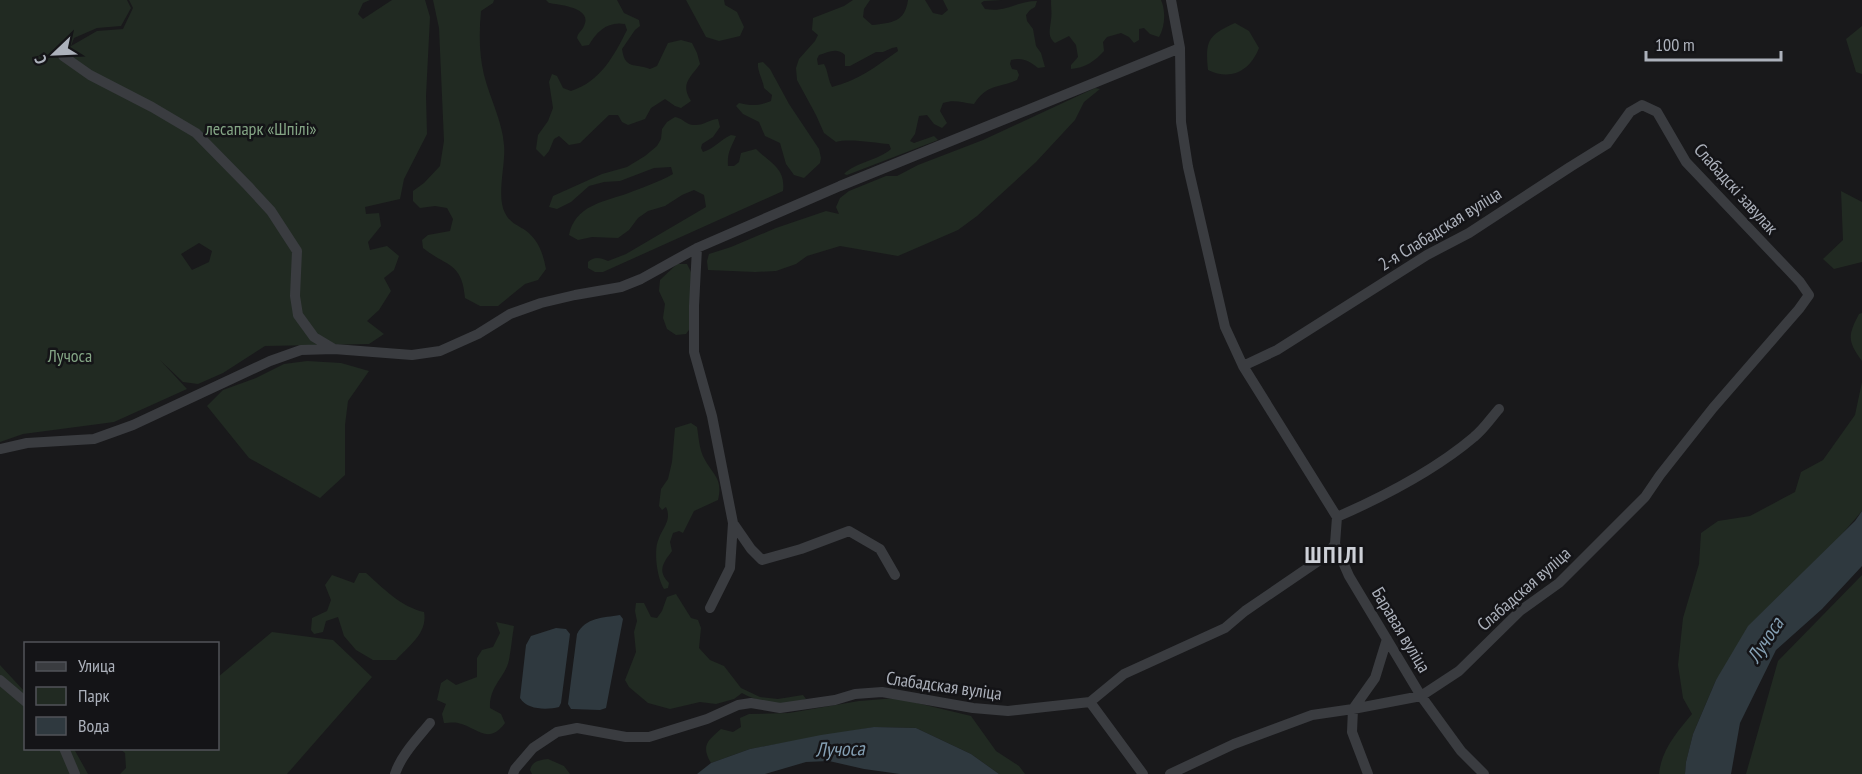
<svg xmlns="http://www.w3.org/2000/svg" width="1862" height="774" font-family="'PT Sans Narrow',sans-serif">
<rect width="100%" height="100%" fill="#19191b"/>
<!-- green -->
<path fill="#212a22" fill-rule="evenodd" d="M0,0H127L131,8L121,26L97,28L74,38L71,46L97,31L123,29L133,8L129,0H370L363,3L358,14L363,19L392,0H425L430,17L426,96L427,134L404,179L400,199L365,207L366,214L379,213L381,226L368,242L370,250L387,246L399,256L394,270L384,278L391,291L379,310L367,321L384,334L369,344L265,346L223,373L198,384L183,382L160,360L187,389L114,422L23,434L0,442ZM199,243L212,251L209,262L192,270L181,254Z
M433,0H494L493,3L481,11C479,32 479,54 484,75C490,99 502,120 504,145C506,164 496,196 505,213C510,223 517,225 525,230C539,240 543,254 546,269L538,280L525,284L498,306H480L465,298C462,262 447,267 423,248L422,240L428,235L450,231L453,219L447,208L435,206L420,208L413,201V191L424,183L440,166L444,141L439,28Z
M546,0H617L624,13L639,20L640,26L635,30L622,49C625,70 635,63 650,69L657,66L668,43L681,40L692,43L697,53L700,64C690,78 680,84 691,101L681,108L675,106L665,99L651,108L645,119L628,125L622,122L618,115H609L580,143L569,145L559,136L554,139L549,151L544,157L536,149L538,135L548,121L553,108L549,82L552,74L557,76L563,88L571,91C600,82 614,56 627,30L625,24C608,21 597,31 589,45L582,46L577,38C578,32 582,31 584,26C593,7 559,5 549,3Z
M686,0H724L725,5L737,12L744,27L740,36L719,41L706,37Z
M853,0H870L864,9L863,17L872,25C892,23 905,22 908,0H925L933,13L942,15L948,10L943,0H1002L984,1L981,3L985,9C1006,13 1016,1 1037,1L1035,7L1030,10L1026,15L1027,21L1033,29L1036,46L1041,53L1045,67L1038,68C1029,61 1023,57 1011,60L1010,64L1012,69L1017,70L1019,75L1017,80C997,89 988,83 974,104C962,103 955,99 943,103L940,111L947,123L942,128L934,124L927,115L919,116L915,134L910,141L914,143L934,136L938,140L847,175L844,174C856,162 877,161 891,149L889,144C875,143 849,138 836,142L824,133L816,115L797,80L796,68L799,59L815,41L818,35L812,30L813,18L844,6ZM892,48L897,47L898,51C877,66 857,81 832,87C828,80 828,71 824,64L818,65L817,59L819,55C828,52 837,47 845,55V66H850L876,52H883Z
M1051,0H1161C1166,11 1165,27 1159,37L1150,34L1144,28L1139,29V40L1134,43L1129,37L1121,33L1107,37L1103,42L1104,51C1095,61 1085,68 1071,69V65L1078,57L1076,45L1069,36L1055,43C1047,36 1050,30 1051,20C1052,14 1051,6 1051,0Z
M1235,23L1249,31L1259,48C1250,71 1231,81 1208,70C1205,41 1208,35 1235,23Z
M1862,26V74L1856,72L1846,39Z
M763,62L770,69L789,104L819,149L821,158L820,163L804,178L794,175L786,164L780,143L765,136L759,122L743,114L736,106L739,103C751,106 759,106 771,101L772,95L764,88C763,80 757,71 758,63Z
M1095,88L1100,89L1084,102L1075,120L1036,162L977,216L958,230L898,256L840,246L807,256L796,264L776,271L755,272L708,270L707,261L709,254L731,247L776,228L826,211L839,214L836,207L840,198L849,191L886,176H897L918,165L983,140Z
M675,117C683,118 686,125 694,125C703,126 710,119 718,119L720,127L713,137L702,144L701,148L703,152C714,149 720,140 731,135L736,136C731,148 727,152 728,166H734L739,162L741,153L756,149C770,163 786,168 783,191L603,272H595L588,268V262C595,256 600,258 608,261L626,254L706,207L704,195L694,190L682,195L665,206L648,211L638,218L629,230L618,238L592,237L578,240L569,235C575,206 602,202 626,194C641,188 659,182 673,174L671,167L654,168L620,181L604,182L589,186L571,202L557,209L549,207L553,196L602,174L627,167L645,156L657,146L661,139L662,129L667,122Z
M1841,191L1862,202V262L1834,269L1823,259L1843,240Z
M677,264H687L691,272V327L686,334L676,335L667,329L663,318L665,304L659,291L660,280Z
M1862,313V361C1847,341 1848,335 1859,314Z
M307,361L341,363L369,371L348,401L345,425V475L320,498L249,458L207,406L223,390L256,378L284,364Z
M1862,382V511L1716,680L1693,734L1686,762L1685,774H1659C1661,750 1678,731 1692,714L1683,698L1678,665L1683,618L1699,564L1701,533L1718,521L1750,516L1795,492L1801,472L1823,460L1855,415Z
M691,423L697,427C699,439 699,450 705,460C714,476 723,479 718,500L694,511L683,533L679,531L673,533L670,542L672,551C663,563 657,571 669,583L668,588L664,589C657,578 653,550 659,538C663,527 672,520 666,507L662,510L659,506L661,489L668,479L672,462L675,428Z
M359,573H366C383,588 401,607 424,612C428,633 409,646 396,660H373L356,650L344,636L338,617L326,621L323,632L314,634L311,630L312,618L327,611L331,600L325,585L332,575L354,583Z
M1862,575V774H1746L1778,661Z
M676,594L691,618L698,620L701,628L699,648L710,660L724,666L741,688L760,697L778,699L803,695L806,699C786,707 761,704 742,693L734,699L716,704L700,702L670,709L648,703L629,687L625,680L636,652L634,632L637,621L635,611L636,603H644L651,617L657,618L662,611L667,597Z
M496,622L514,626C512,638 511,649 509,660C505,678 489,686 490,708L501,714L505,723C488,746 477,727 458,723C454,722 448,723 444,723L442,714L446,704L437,700L441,683L447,679L456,685L477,677V658L482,650L493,647L500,633Z
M272,632L333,640L372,677L287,774H120L126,768L125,753L120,749L218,748V677Z
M0,665L25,692L26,748L74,749L88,774H0Z
M896,698L971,716L996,751L1019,766L1025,774H999L971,754L916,728L874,727L750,749L711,763C701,746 707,741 721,729L733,732L741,727L740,718L749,714L789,713L859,701Z
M548,759L564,766L570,774H532L530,770C532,761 540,760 548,759Z"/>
<!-- water -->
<path fill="#2f393f" d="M1862,511V566L1822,609L1776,650L1740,723L1731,774H1685L1686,762L1693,734L1716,680L1748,626L1855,521Z
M620,615L623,619L606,708L600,710L571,709L568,704L577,634C586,617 603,618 620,615Z
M556,628L566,629L570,634L561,703L559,707C547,710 527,710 520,698L526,645L531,636Z
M874,727L916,728L971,754L999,774H900L864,769L829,761L806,762L765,774H697L711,763L750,749L821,735Z"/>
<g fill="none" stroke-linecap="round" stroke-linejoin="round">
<!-- minor -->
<path stroke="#3a3c40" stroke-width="10" d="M1171,0L1180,48L1181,122L1188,167L1225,327L1243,366L1337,517L1335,544L1349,576L1421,696L1461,751L1484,774
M63,56L90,75L152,107L196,133L248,186L271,211L297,251L295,296L298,315L314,337L334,349
M697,248L694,306V352L712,416L733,523
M0,449L27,443L94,439L133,425L270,361L301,350L334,349L412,355L440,351L478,334L510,314L541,303L575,295L621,287L641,279L697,248L840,186L1180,48
M1337,517C1385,496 1434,471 1474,437C1484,429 1491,418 1499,409
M710,608L730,568L733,523L751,549L762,560L801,549L849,531L880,549L895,575
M0,680L26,702
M1090,702L1124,674L1225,628L1245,611L1327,555L1335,544
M64,748L75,774
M395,774C401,755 418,738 430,723
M513,774L515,769L533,748L557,732L577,728L626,737H649L707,719L738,705L751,703L780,708L835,700L855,694L882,692L973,708L1008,711L1090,702L1143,774
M1170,774L1234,744L1312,715L1353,709L1421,696L1459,671L1520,611L1559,583L1645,497L1660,475L1713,408L1799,309L1809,295L1800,282L1686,162L1657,112L1642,105L1630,112L1607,144L1570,167L1469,233L1427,255L1277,350L1243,366
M1368,774L1352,732L1353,709L1375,678L1387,639"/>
</g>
<g text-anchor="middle" stroke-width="5" stroke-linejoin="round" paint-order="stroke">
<!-- park labels -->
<g font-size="18" fill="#84a585" stroke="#141417">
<text x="261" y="135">лесапарк «Шпілі»</text>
<text x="70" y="362">Лучоса</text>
</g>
<!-- street labels -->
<g font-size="18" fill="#acb1bb" stroke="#141417">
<text transform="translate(1736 189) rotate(48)" y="6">Слабадскі завулак</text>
<text transform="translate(1440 229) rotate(-32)" y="6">2-я Слабадская вуліца</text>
<text transform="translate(1524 589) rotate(-41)" y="6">Слабадская вуліца</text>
<text transform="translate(1401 630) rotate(59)" y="6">Баравая вуліца</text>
<text transform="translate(944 686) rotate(8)" y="6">Слабадская вуліца</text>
</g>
<!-- water labels -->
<g font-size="20" font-style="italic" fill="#85a0b4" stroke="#141417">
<text transform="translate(1765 640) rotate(-57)" y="7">Лучоса</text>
<text transform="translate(840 749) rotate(-2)" y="7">Лучоса</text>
</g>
<!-- district labels -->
<g font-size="24" font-weight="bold" letter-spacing="1.5" fill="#cdd0d7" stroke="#141417">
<text x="1335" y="563">ШПІЛІ</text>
</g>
</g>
<!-- legend -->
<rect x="24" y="642" width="195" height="108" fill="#141417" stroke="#515359" stroke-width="1.5"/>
<rect x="36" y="662" width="30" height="9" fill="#3a3c40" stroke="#515359" stroke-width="1.5"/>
<text x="78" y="672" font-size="18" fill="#acb1bb">Улица</text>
<rect x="36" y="687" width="30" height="18" fill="#212a22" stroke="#515359" stroke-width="1.5"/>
<text x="78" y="702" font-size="18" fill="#acb1bb">Парк</text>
<rect x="36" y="717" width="30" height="18" fill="#2f393f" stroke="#515359" stroke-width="1.5"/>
<text x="78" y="732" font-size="18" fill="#acb1bb">Вода</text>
<!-- north arrow -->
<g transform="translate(54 54) rotate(247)" stroke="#141417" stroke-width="4.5" paint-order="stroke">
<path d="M0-4.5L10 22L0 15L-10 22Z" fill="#acb1bb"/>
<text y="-9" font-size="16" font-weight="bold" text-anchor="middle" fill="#acb1bb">С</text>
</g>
<!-- scale -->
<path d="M1646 51v9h135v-9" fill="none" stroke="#acb1bb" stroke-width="3"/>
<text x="1655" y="51" font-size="18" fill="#acb1bb" stroke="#141417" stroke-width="4.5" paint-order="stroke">100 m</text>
</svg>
